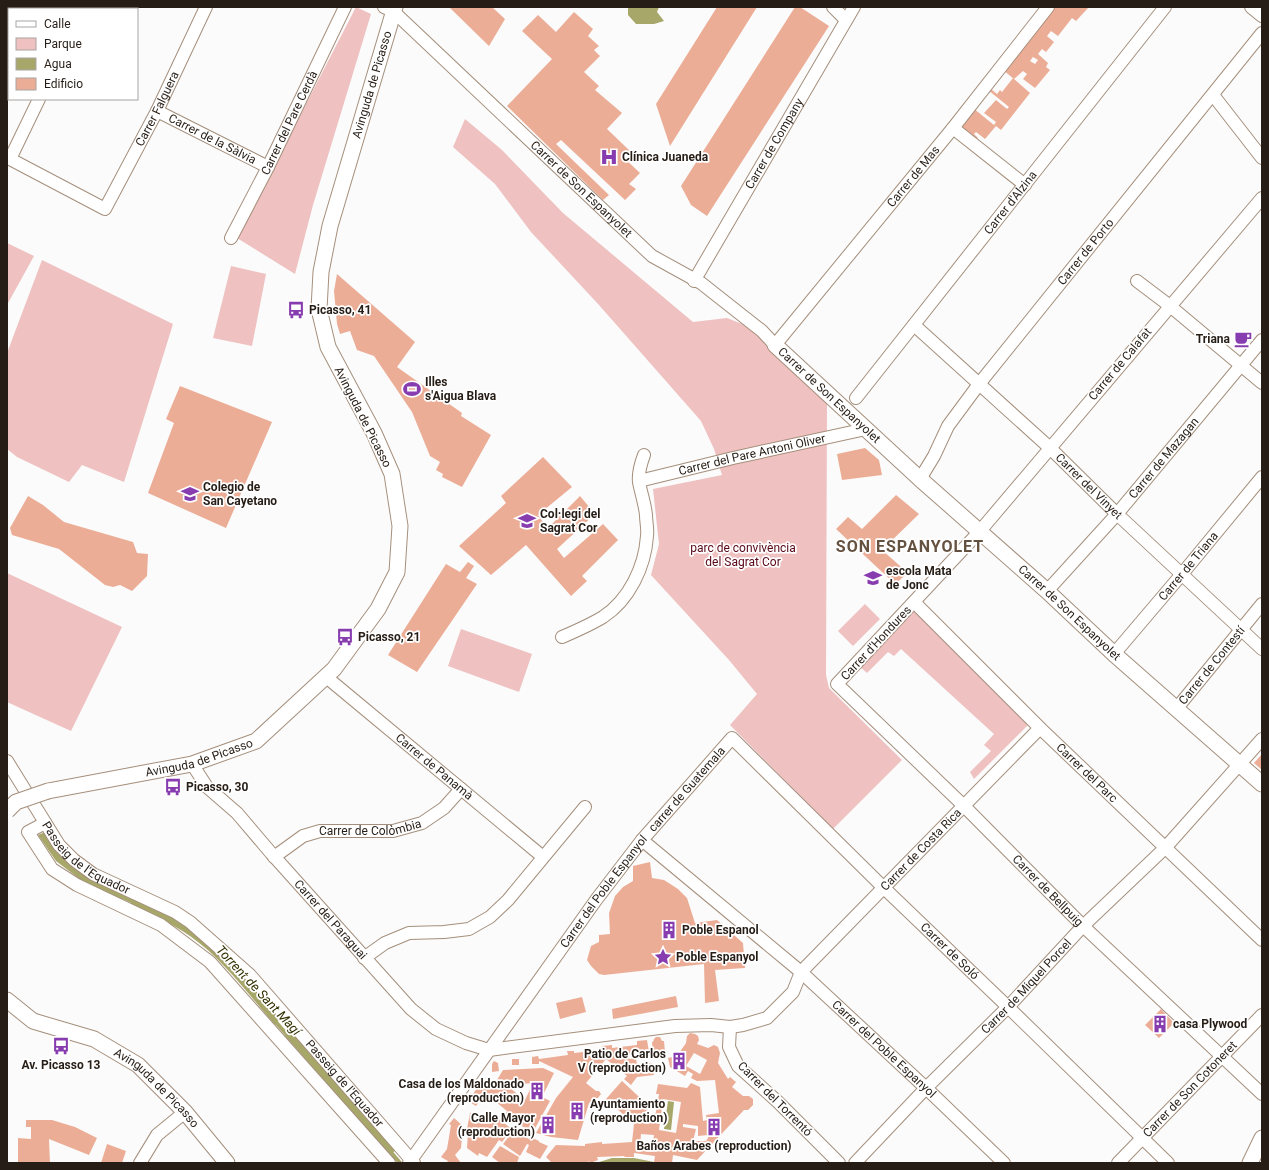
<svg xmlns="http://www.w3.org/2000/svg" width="1269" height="1170" font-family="Roboto,sans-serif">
<rect width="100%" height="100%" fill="#fbfbfb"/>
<!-- green -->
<path fill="#efc1c1" d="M356,7L371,14L313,205L295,274L237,238Z
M465,119L502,150L563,213L693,322L727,318L747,326L827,401L826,675L829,688L902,760L833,829L730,725L757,694L729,660L651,575L659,544L653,489L722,475L714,449L701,421L599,305L531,232L495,184L453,147Z
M7,243L34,256L7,305Z
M42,260L173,324L124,482L82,465L69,482L17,457L7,449V353Z
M231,266L266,274L252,346L213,338Z
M7,573L122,627L71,731L7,702Z
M865,604L880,619L853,646L838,631Z
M914,607L1030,723L974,779L970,772L991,751L984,745L994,734L901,649L894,656L888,652L867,673L859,666Z
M461,629L532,654L519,692L448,666Z"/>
<!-- water -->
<path fill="#a8a76a" d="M628,7H659L657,12L664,21L654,24H636L628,15Z
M45,832L125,892L121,901L81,880L56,861L38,835Z
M133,895L178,917L209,941L282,1017L275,1025C248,994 223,959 190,936C171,923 151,914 130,905Z
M292,1029L397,1149L390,1155L285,1036Z
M668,1101L674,1102L671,1130L664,1129Z
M612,1158H634L659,1163H596Z"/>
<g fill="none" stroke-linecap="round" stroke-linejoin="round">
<!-- stream -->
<path stroke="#a8a76a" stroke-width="4" d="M118,895L136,903
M274,1020L289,1037
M389,1150L400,1163"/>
</g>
<!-- building -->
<path fill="#ecad96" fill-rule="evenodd" d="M449,7H492L505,19L489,46Z
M717,7H757L670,146L656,104Z
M795,7H800L829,26L707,216L691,205L681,186Z
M1054,7H1089L1076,21L1072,18L1058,36L1051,31L1047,36L1054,42L1046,52L1042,49L1038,54L1048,63L1046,67L1050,70L1035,88L1023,79L1027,74L1023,71L1014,79L1003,70ZM1033,57L1038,60L1035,64L1030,61Z
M574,12L593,29L588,36L599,46L594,50L600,56L584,72L599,86L595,90L622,113L607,129L630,151L623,157L640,173L629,184L636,189L625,200L561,140L556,144L609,195L603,200L507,106L552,59L522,31L538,15L556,32Z
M1013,78L1030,93L1001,130L996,126L985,139L976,132L974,134L978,138L976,140L958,126L973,108L994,125L996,122L984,113L996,100L1007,109L1009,107L988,90L990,88L997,94L1000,90L1002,92Z
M337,274L415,342L397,367L462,413L461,416L491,435L462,487L442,477L443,474L436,470L440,462L430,456L412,412L374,356L357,350L350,331L340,334L337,324L334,291Z
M180,386L272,422L226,528L148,493L174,423L166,419Z
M865,448L879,460L882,475L842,480L837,454Z
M543,457L572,487L538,515L543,522L539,527L543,533L580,496L595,514L557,549L564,558L603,524L618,540L582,576L587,581L571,596L526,545L491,575L459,546L506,503L501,496Z
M896,495L919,514L882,550L908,573L895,584L836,529L848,517L862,529Z
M28,496L43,505L64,522L133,542L137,553L148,554L147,576L132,591L120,585L113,587L105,585L59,549L12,535L10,528Z
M468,562L474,566L466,578L477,584L417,672L388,655L446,564L460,572Z
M1262,754V770L1254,763Z
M650,862L652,878L664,880L678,889L687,898L695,923L717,920L743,943L745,968L715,970L719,1001L705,1003L704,964L604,975L599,974L591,966L587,960L591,946L599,942V935L610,934L609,913L615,896L623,887L633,881V866Z
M676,996L678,1007L613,1019L612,1009Z
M582,997L586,1012L560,1019L556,1003Z
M1161,1009L1174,1023L1159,1038L1145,1025Z
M690,1033L695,1034L698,1036L699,1040L697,1044L708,1048L714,1045L718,1047L720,1053L718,1063L728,1079L730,1077L736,1082L732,1087L743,1096H749L753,1099V1105L748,1110H744L697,1160L673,1155L672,1163H665L654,1162L655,1156L634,1153V1157H624L625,1156L597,1157L598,1160L590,1163L589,1161L587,1163H552L546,1157L556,1145L585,1146V1144L602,1142V1144L632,1142L634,1124L606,1099L622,1081L650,1107L638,1119L641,1122L654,1123L659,1094H656L658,1084L687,1088L691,1083L700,1087L703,1121L707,1120L706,1115L719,1113L715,1080L697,1081L691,1078L693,1074L688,1071L685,1076L670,1067L668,1058L677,1056L686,1043L687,1036ZM694,1053L707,1060L700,1074L686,1066ZM663,1099L681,1102L676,1133L659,1130ZM683,1124L698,1126V1136L708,1135V1138L706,1141H693L696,1129L683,1127ZM641,1134L654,1135L652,1148L640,1147Z
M656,1037H660L662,1041H664L665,1052H663L664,1058L656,1059L655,1053H653L652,1042H653L654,1039Z
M647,1040L649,1052L628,1054L629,1059L636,1058L637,1065L652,1063L654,1075L637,1077L631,1085L624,1079L627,1076L606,1059L586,1083L596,1091H599L601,1094L598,1098H595L589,1103L578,1140L551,1137L536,1133L556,1098L573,1077L539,1061V1064H532V1057L538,1056L539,1059L568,1055L567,1051H574V1053L602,1050V1046L612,1045V1048L637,1045V1041Z
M512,1059H519V1065H512Z
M494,1061L498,1063L499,1071L492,1072V1064Z
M543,1068L554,1073L542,1097L550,1101L533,1132L514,1122L513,1123L505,1115L507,1111L485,1093L476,1106L466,1100L471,1093L473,1094L477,1088L475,1087L481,1079L490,1086L489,1087L492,1089L498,1081L497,1080L503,1070ZM533,1083L525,1100L510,1088L512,1085Z
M470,1113L485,1115V1113L497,1115V1118L512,1129L502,1142L499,1140L487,1157L479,1153L478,1156L467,1148L468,1133H475L476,1130L467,1129Z
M454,1118L463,1126L461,1148L455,1155L461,1163H446L448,1161L441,1157L447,1149L451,1125L449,1124Z
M26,1120H52L75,1127L97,1138L89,1155L49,1139L50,1163H18V1138L31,1139V1127H26Z
M513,1131L519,1135L520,1134L529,1139L530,1137L539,1141V1142L548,1146L540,1159L526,1152L529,1145L527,1144L520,1156L503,1144Z
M107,1144L126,1151L122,1163H101Z
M500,1146L519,1157L517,1163H500L492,1157Z"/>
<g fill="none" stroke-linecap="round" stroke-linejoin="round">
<!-- minor casing -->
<g stroke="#a58f7c" stroke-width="14">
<g id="minor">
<path id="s1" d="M384,7L393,11L652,256L701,283L762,331L775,345L953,128L1048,7"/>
<path d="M833,7L846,20"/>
<path d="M1251,7L1262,16"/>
<path d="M83,9L84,7"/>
<path d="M1213,95L1262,158"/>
<path id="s2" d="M39,99L10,159L105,209L157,111L206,7"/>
<path id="s3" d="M157,111L268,167"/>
<path d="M953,128L1025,185"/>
<path id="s4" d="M1262,198L980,531L837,684L964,806L1083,926L1262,1094"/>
<path id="s5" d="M231,238L268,167L345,7"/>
<path id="s6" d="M694,281L854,7"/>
<path d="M1137,281L1170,306L1262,383"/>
<path id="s7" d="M914,325L1050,448L1117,514L1262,649"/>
<path id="s8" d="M856,398L1165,7"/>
<path id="s9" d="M920,479L934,456L948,426L979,384L1262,33"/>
<path id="s10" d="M639,481L733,458L866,429"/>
<path id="s11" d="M1047,591L1117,514L1262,340"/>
<path id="s12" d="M914,602L1040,728L1262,940"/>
<path d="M562,637C576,631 590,625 603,617C629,600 645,567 647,536C648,529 646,522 646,515C645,504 641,493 639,482C638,473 641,463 644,455"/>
<path id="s13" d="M1114,654L1182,574L1262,477"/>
<path id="s14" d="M325,676L543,857"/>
<path id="s15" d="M1177,708L1262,604"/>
<path id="s16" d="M7,761L59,845L74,860L93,874L175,912L190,922L250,975L414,1163"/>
<path id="s17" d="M192,764L207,787L237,813L271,853L411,1009L436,1029L466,1043L489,1050L675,1026L711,1025L730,1027L743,1025L767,1018L793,992L801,972L1040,728"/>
<path d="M45,823L28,832L52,869L77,885L161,925L210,962L389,1163"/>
<path id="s18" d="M642,840L801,972L926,1088L1004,1163"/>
<path id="s19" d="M274,857L303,836L320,831H393L422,823L444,808L461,789"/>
<path d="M364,958L385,943L409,933L444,932L469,929L490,917L508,900L585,807"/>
<path d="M730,1027L729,1047L738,1066L778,1102L839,1163"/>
<path d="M140,1163L157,1135L185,1112"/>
<path id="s20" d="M409,1163L596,900L642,840L732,738L884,888L1008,1007L1168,1163"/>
<path id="s21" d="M855,1163L926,1088L1008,1007L1083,926L1165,848L1262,739"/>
<path id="s22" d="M1118,1163L1262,1015"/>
</g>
</g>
<!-- tertiary casing -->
<g stroke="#a58f7c" stroke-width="17">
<g id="tertiary">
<path id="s23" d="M775,345L920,479L1047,591L1114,654L1262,784"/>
<path id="s24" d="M48,791L192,764L256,741L334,669L378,609L397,572L400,526L392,474L374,433L328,347L319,309L321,272L330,226L395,7"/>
<path id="s25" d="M7,1000L33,1021L94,1039L138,1065L185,1112L227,1163"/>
<path d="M1250,1163L1262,1138"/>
</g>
</g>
<!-- minor -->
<use href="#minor" stroke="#fff" stroke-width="12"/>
<!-- tertiary -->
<use href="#tertiary" stroke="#fff" stroke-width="15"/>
<!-- tertiary-bridge casing -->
<g stroke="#a58f7c" stroke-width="17" stroke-linecap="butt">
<path id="tertiary-bridge" d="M7,811L16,802L48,791"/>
</g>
<!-- tertiary-bridge -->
<use href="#tertiary-bridge" stroke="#fff" stroke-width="15"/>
</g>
<!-- icons -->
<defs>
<g id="hospital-bare" transform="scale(1.38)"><path d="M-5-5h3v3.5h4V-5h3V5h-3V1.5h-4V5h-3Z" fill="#873daf" stroke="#fff" stroke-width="2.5" paint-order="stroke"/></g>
<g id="bus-bare" transform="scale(1.38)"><path d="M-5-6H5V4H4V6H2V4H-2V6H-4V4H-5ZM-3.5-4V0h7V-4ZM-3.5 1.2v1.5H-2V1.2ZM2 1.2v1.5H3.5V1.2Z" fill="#873daf" stroke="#fff" stroke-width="2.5" paint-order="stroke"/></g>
<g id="cafe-bare" transform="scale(1.38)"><path d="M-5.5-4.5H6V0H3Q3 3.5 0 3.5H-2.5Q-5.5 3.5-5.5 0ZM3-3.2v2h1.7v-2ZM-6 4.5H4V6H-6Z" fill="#873daf" stroke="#fff" stroke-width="2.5" paint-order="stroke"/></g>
<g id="stadium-bare" transform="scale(1.38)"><path d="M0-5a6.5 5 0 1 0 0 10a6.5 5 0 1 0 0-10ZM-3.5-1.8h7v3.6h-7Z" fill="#873daf" stroke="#fff" stroke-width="2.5" paint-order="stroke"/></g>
<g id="school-bare" transform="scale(1.38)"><path d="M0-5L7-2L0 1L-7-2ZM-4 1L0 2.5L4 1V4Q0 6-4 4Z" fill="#873daf" stroke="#fff" stroke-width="2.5" paint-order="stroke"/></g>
<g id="building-bare" transform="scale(1.38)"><path d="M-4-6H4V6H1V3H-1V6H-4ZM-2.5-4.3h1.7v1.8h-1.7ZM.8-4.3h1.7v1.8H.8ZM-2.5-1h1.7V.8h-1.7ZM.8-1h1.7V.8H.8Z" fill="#873daf" stroke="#fff" stroke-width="2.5" paint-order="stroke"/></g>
<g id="sight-bare" transform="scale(1.38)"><path d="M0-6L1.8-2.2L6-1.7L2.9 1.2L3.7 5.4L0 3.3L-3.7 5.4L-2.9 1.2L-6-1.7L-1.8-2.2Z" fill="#873daf" stroke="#fff" stroke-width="2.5" paint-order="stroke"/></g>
</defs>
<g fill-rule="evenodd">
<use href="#hospital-bare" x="609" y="157"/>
<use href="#bus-bare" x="296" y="310"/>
<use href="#cafe-bare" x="1243" y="339"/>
<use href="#stadium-bare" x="412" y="389"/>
<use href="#school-bare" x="190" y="494"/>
<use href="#school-bare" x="527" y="521"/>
<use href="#school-bare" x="873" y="578"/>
<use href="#bus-bare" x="345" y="637"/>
<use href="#bus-bare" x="173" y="787"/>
<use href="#building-bare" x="669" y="930"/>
<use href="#sight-bare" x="663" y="957"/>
<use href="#building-bare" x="1160" y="1024"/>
<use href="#bus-bare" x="61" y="1046"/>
<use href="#building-bare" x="679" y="1061"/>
<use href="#building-bare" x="537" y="1091"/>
<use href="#building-bare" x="577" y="1111"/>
<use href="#building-bare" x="548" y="1125"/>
<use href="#building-bare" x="714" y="1127"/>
</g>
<g text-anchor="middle" stroke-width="3.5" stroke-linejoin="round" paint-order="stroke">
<!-- street labels -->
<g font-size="12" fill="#261d16" stroke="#fff">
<text dy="4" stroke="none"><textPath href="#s24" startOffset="948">Avinguda de Picasso</textPath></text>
<text dy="4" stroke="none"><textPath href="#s2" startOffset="287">Carrer Falguera</textPath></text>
<text dy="4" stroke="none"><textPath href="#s5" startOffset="129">Carrer del Pare Cerdà</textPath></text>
<text dy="4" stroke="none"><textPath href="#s3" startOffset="62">Carrer de la Sàlvia</textPath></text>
<text dy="4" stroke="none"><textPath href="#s6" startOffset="159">Carrer de Company</textPath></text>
<text dy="4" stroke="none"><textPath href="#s1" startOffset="737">Carrer de Mas</textPath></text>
<text dy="4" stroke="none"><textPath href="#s1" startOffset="269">Carrer de Son Espanyolet</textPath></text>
<text dy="4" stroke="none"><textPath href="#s8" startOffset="249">Carrer d'Alzina</textPath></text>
<text dy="4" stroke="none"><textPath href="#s9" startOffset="282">Carrer de Porto</textPath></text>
<text transform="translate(1120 364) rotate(-50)" y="4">Carrer de Calafat</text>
<text dy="4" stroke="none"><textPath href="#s23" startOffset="74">Carrer de Son Espanyolet</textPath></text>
<text transform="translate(363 417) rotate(63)" y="4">Avinguda de Picasso</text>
<text dy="4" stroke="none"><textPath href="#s10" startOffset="116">Carrer del Pare Antoni Oliver</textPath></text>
<text dy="4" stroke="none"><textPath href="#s11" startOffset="177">Carrer de Mazagan</textPath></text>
<text dy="4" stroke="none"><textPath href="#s7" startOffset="238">Carrer del Vinyet</textPath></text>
<text dy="4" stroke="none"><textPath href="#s13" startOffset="115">Carrer de Triana</textPath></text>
<text dy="4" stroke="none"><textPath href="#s23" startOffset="398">Carrer de Son Espanyolet</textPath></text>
<text transform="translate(876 643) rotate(-47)" y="4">Carrer d'Hondures</text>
<text dy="4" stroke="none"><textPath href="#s15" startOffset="55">Carrer de Contestí</textPath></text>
<text dy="4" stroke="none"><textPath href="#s24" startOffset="155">Avinguda de Picasso</textPath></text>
<text dy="4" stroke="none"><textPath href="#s14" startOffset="142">Carrer de Panamà</textPath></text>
<text dy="4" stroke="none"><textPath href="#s12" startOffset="243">Carrer del Parc</textPath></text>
<text dy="4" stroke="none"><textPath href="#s20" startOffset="466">carrer de Guatemala</textPath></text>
<text dy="4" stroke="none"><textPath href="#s19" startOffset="104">Carrer de Colòmbia</textPath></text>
<text dy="4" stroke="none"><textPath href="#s17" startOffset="929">Carrer de Costa Rica</textPath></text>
<text dy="4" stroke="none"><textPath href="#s16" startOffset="128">Passeig de l'Equador</textPath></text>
<text dy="4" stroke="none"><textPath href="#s4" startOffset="941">Carrer de Bellpuig</textPath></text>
<text dy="4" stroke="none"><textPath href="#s20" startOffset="334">Carrer del Poble Espanyol</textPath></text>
<text dy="4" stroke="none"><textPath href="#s17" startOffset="209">Carrer del Paraguai</textPath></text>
<text dy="4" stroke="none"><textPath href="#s20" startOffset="839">Carrer de Soló</textPath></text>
<text dy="4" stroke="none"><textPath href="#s21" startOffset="246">Carrer de Miquel Porcel</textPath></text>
<text dy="4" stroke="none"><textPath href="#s18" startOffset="320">Carrer del Poble Espanyol</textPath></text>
<text dy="4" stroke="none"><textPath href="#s16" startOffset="476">Passeig de l'Equador</textPath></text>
<text dy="4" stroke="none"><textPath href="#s25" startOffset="177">Avinguda de Picasso</textPath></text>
<text dy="4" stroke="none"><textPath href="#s22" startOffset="103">Carrer de Son Cotoneret</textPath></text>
<text transform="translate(775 1099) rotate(45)" y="4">Carrer del Torrentó</text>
</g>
<!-- poi labels -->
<g font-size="12" font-weight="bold" fill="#261d16" stroke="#fff" text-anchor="start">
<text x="622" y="161">Clínica Juaneda</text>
<text x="309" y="314">Picasso, 41</text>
<text x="1230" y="343" text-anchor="end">Triana</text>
<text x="425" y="386">Illes<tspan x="425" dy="14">s'Aigua Blava</tspan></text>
<text x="203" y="491">Colegio de<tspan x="203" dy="14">San Cayetano</tspan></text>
<text x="540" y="518">Col·legi del<tspan x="540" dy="14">Sagrat Cor</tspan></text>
<text x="886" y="575">escola Mata<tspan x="886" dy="14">de Jonc</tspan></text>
<text x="358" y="641">Picasso, 21</text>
<text x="186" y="791">Picasso, 30</text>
<text x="682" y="934">Poble Espanol</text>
<text x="676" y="961">Poble Espanyol</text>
<text x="1173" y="1028">casa Plywood</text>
<text x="666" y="1058" text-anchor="end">Patio de Carlos<tspan x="666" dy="14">V (reproduction)</tspan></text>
<text x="61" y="1069" text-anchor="middle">Av. Picasso 13</text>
<text x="524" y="1088" text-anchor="end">Casa de los Maldonado<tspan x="524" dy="14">(reproduction)</tspan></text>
<text x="590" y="1108">Ayuntamiento<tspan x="590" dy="14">(reproduction)</tspan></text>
<text x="535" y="1122" text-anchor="end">Calle Mayor<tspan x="535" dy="14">(reproduction)</tspan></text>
<text x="714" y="1150" text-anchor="middle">Baños Arabes (reproduction)</text>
</g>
<!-- park labels -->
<g font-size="12" fill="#590717" stroke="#fff">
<text x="743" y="552">parc de convivència<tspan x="743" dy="14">del Sagrat Cor</tspan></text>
</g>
<!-- water labels -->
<g font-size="13" font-style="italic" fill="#333100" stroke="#fff">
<text transform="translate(259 990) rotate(47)" y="5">Torrent de Sant Magí</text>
</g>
<!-- district labels -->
<g font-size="16" font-weight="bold" letter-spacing="1" fill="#655140" stroke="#fff">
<text x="910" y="552">SON ESPANYOLET</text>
</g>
</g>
<!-- border -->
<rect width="1269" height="1170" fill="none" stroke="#261d16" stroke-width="16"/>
<!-- legend -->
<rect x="8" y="8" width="130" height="92" fill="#ffffff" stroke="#a8a5a2"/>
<rect x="16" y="21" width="20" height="6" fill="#ffffff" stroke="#a8a5a2"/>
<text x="44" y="28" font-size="12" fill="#261d16">Calle</text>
<rect x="16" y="38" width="20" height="12" fill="#efc1c1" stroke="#a8a5a2"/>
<text x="44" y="48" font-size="12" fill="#261d16">Parque</text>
<rect x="16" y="58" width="20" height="12" fill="#a8a76a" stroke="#a8a5a2"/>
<text x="44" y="68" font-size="12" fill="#261d16">Agua</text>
<rect x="16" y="78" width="20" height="12" fill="#ecad96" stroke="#a8a5a2"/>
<text x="44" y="88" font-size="12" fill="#261d16">Edificio</text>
</svg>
